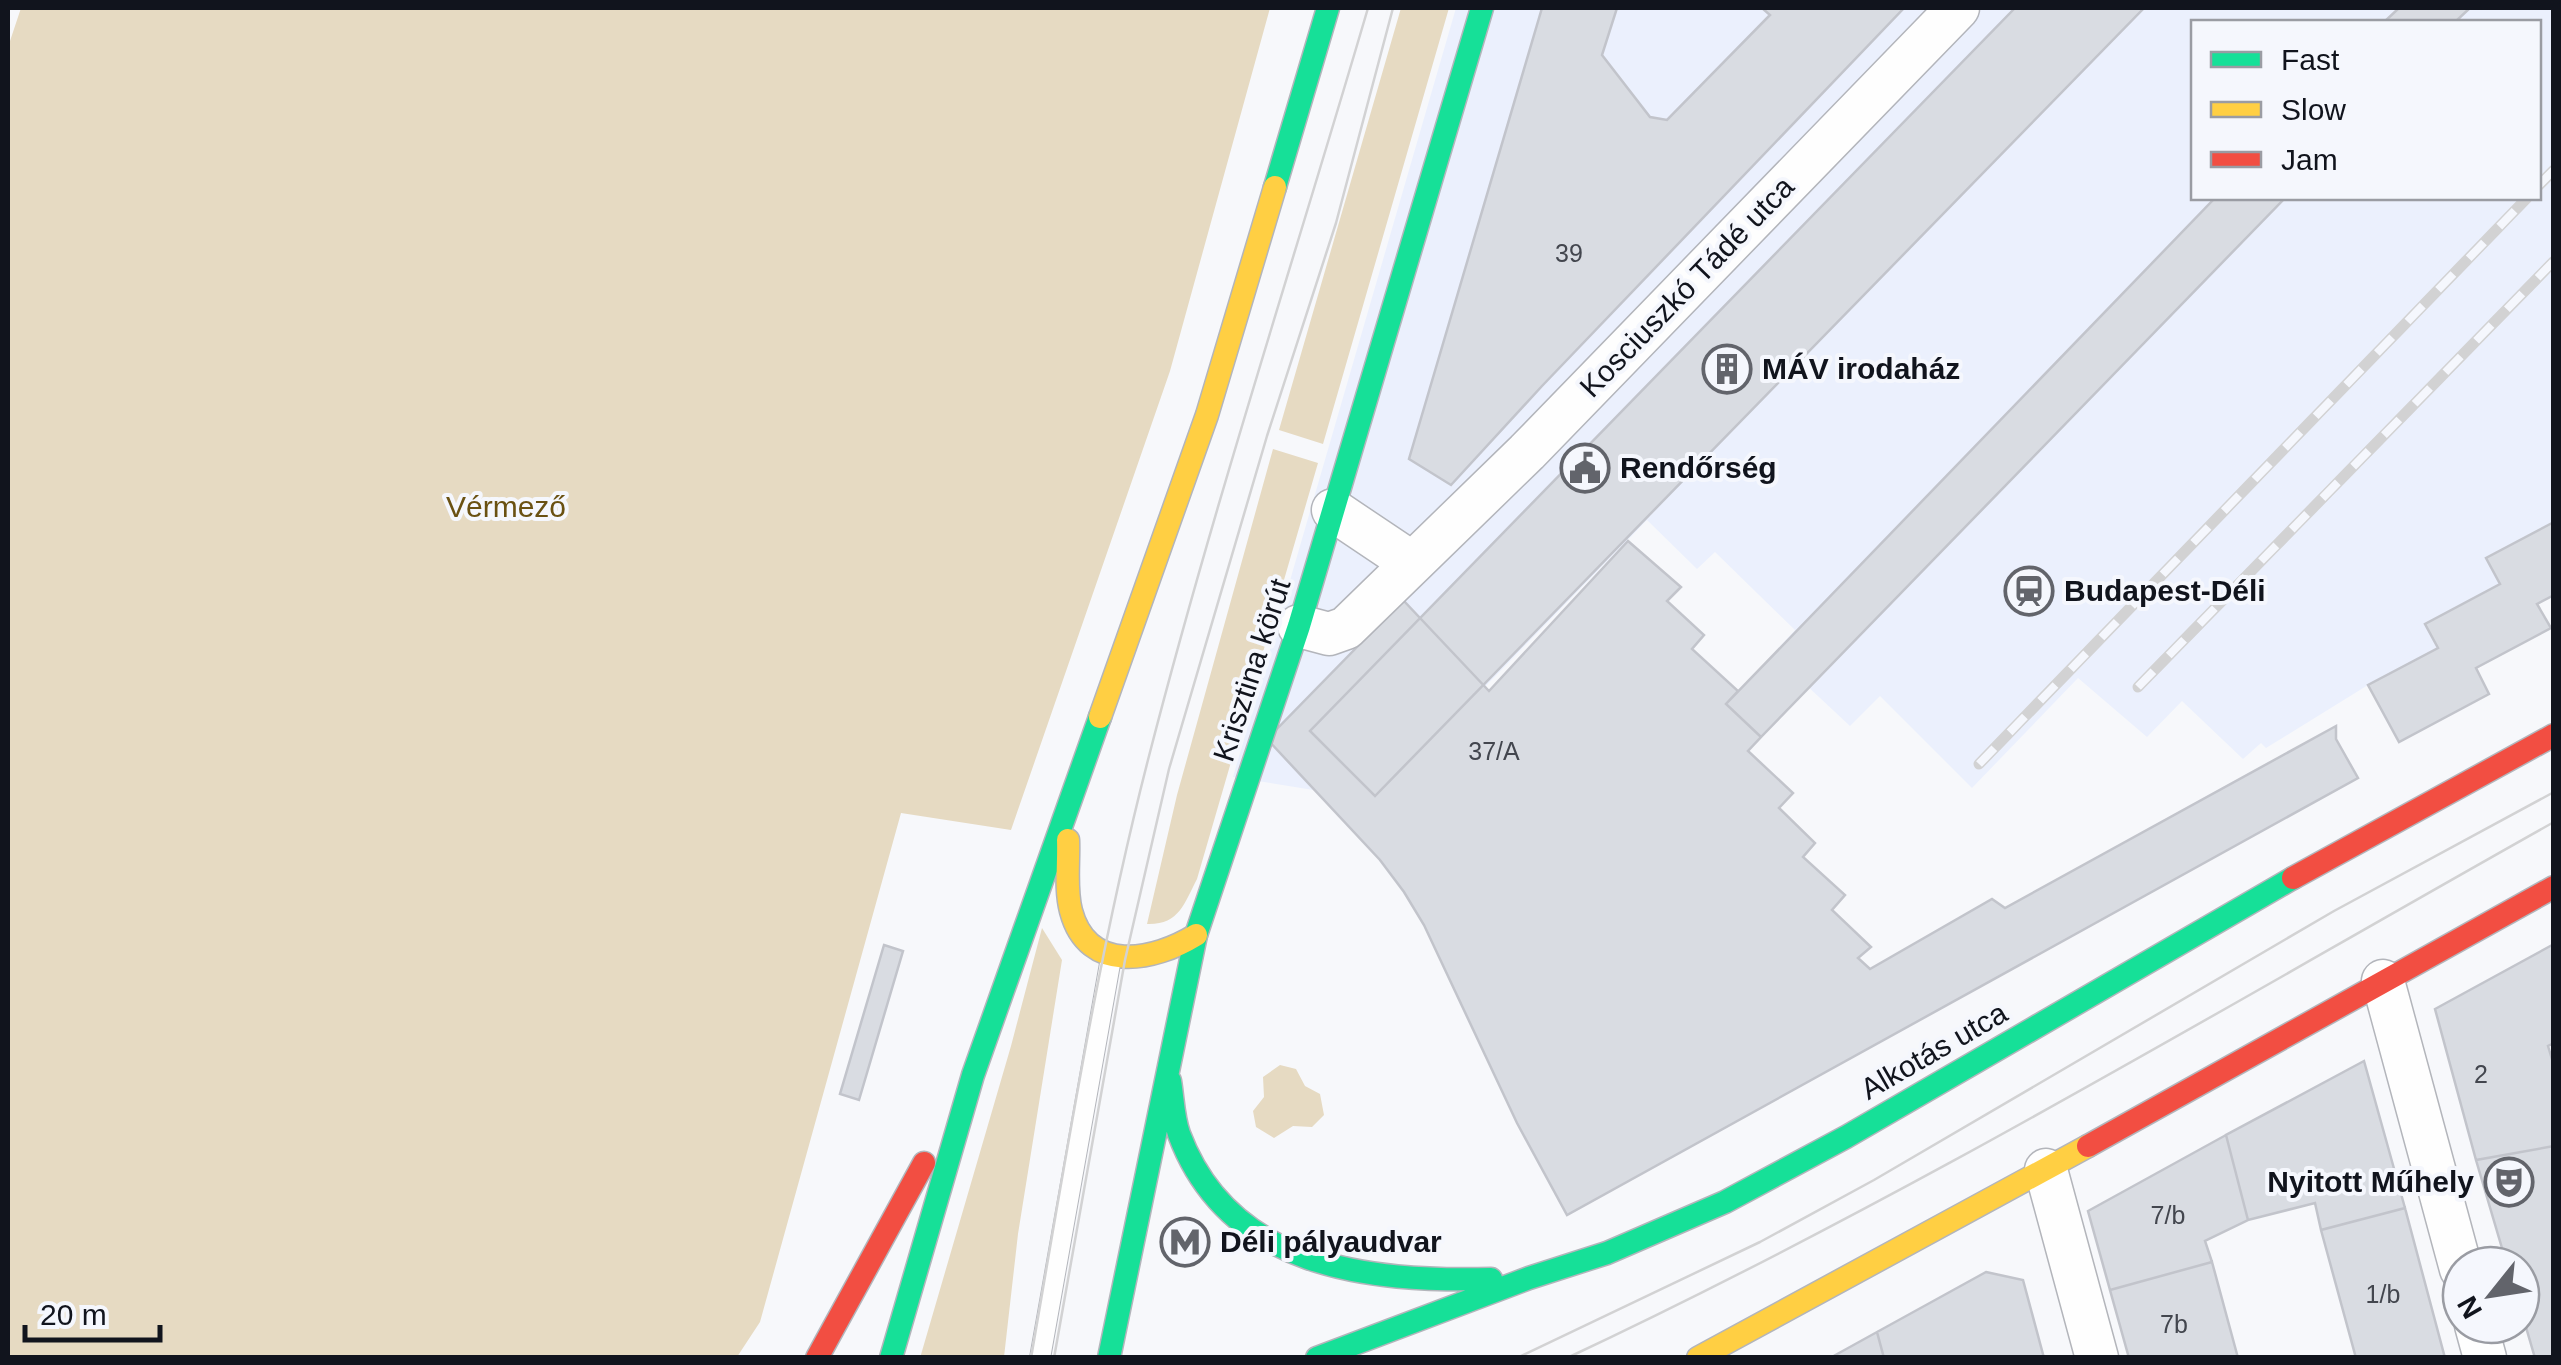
<svg xmlns="http://www.w3.org/2000/svg" width="2561" height="1365" font-family="Helvetica,sans-serif">
<rect width="100%" height="100%" fill="#f7f8fb"/>
<!-- built -->
<path fill="#ebf0fd" fill-rule="evenodd" d="M1456,8H2553V522L2486,557L2500,584L2425,624L2438,648L2368,685L2266,748L2261,743L2243,759L2182,701L2147,737L2078,678L1972,788L1880,696L1850,726L1773,654L1795,630L1715,552L1697,569L1647,520L1375,800L1233,777ZM2194,22H2538V198H2194Z"/>
<!-- green -->
<path fill="#e6dac2" d="M21,8H1270L1170,371L1011,830L901,813L760,1322L737,1357H8V47Z
M1401,8H1449L1323,444L1279,430Z
M1273,449L1318,463L1197,879C1184,904 1179,925 1147,924L1177,795Z
M1042,928L1062,960L1018,1234L1004,1357L920,1358L1011,1046Z
M1280,1065L1296,1069L1305,1086L1320,1094L1324,1115L1312,1127L1293,1126L1274,1138L1256,1127L1253,1111L1264,1097L1263,1077Z"/>
<!-- building -->
<path fill="#d9dce2" stroke="#c2c4cb" stroke-width="2.5" d="M1542,8H1617L1602,55L1650,117L1667,120L1770,15L1762,8H1904L1542,386L1451,485L1409,459Z
M2015,8H2144L1375,796L1310,731Z
M2399,8H2470L2455,22H2384Z
M2215,198H2285L1761,737L1726,704Z
M2554,522V595L2537,604L2551,628L2476,668L2489,694L2399,742L2368,685L2438,648L2425,624L2500,584L2486,558Z
M1628,541L1681,587L1667,601L1704,635L1692,649L1738,691L1726,704L1761,737L1748,751L1793,793L1779,808L1815,843L1803,857L1845,895L1832,910L1871,947L1858,958L1870,969L1992,899L2005,908L2336,726V739L2358,778L1567,1215L1517,1123L1424,925L1404,892L1380,860L1267,739L1403,600L1489,691Z
M2554,944V1043L2548,1046L2554,1066V1146L2476,1160L2435,1009Z
M884,945L903,951L859,1100L840,1094Z
M2364,1061L2405,1208L2321,1230L2315,1203L2248,1220L2226,1135Z
M2226,1135L2248,1220L2205,1241L2212,1262L2110,1290L2088,1211Z
M2554,1146V1358H2535L2521,1310V1265H2507L2476,1160Z
M2405,1208L2445,1358H2356L2321,1230Z
M2212,1262L2238,1358H2129L2110,1290Z
M1986,1272L2023,1280L2044,1358H1884L1877,1332Z
M1877,1332L1884,1358H1830Z"/>
<g fill="none" stroke-linecap="round" stroke-linejoin="round">
<!-- lane casing -->
<g stroke="#b3b5bb" stroke-width="22">
<path id="lane" d="M1040,1358L1111,958"/>
</g>
<!-- street casing -->
<g stroke="#b3b5bb" stroke-width="45">
<path id="street" d="M1333,510L1412,563
M1299,626L1329,634L1346,628L1527,452L1958,8
M2383,981L2461,1269
M2046,1170L2097,1358
M2476,1325L2485,1358"/>
</g>
<!-- fast casing -->
<g stroke="#b3b5bb" stroke-width="25">
<path id="fast" d="M1275,187L1328,8
M1170,1081C1173,1099 1173,1117 1179,1134C1229,1268 1368,1282 1491,1279
M891,1358L973,1075L1100,717
M1109,1358L1196,935L1299,626L1482,8
M1317,1358L1529,1278L1607,1253L1725,1202L1846,1137L2293,878"/>
</g>
<!-- slow casing -->
<g stroke="#b3b5bb" stroke-width="25">
<path id="slow" d="M1100,717L1207,415L1275,187
M1068,840C1069,863 1065,888 1071,911C1088,975 1154,961 1196,935
M1698,1358L2088,1146"/>
</g>
<!-- jam casing -->
<g stroke="#b3b5bb" stroke-width="25">
<path id="jam" d="M2293,878L2554,735
M2088,1146L2554,887
M817,1358L924,1163"/>
</g>
<!-- lane -->
<use href="#lane" stroke="#fefefe" stroke-width="20"/>
<!-- street -->
<use href="#street" stroke="#fefefe" stroke-width="42"/>
<!-- fast -->
<use href="#fast" stroke="#16e098" stroke-width="22"/>
<!-- slow -->
<use href="#slow" stroke="#ffcf43" stroke-width="22"/>
<!-- jam -->
<use href="#jam" stroke="#f24e42" stroke-width="22"/>
<!-- tram -->
<path stroke="#d2d2d3" stroke-width="2.5" d="M1031,1358C1066,1157 1098,953 1149,756C1214,504 1295,257 1368,8
M1054,1358L1125,960L1169,769L1267,436L1336,223L1393,8
M1517,1358L1760,1242L1874,1180L2334,911L2554,792
M1567,1358C1906,1199 2228,1005 2554,822"/>
<!-- rail casing -->
<g stroke="#d2d2d3" stroke-width="11">
<path id="rail" d="M2538,186L2554,170
M2138,687L2554,261
M1979,764L2527,198"/>
</g>
<!-- rail -->
<use href="#rail" stroke="#f5f7fd" stroke-width="8" stroke-dasharray="22" stroke-linecap="butt"/>
</g>
<!-- icons -->
<defs>
<g id="building-ring" transform="scale(2.5)"><circle r="9.5" fill="#f5f7fd" stroke="#62646b" stroke-width="1.5"/><path d="M-4-6H4V6H1V3H-1V6H-4ZM-2.5-4.3h1.7v1.8h-1.7ZM.8-4.3h1.7v1.8H.8ZM-2.5-1h1.7V.8h-1.7ZM.8-1h1.7V.8H.8Z" fill="#62646b"/></g>
<g id="civic-ring" transform="scale(2.5)"><circle r="9.5" fill="#f5f7fd" stroke="#62646b" stroke-width="1.5"/><path d="M-.6-6.5H3V-4.5H.6V-3L4-1V1h2V6H-6V1h2V-1L-.6-3ZM-1.2 2.5V6h2.4V2.5Z" fill="#62646b"/></g>
<g id="station-ring" transform="scale(2.5)"><circle r="9.5" fill="#f5f7fd" stroke="#62646b" stroke-width="1.5"/><path d="M-3-6H3Q5-6 5-4V2Q5 4 3 4L4.5 6H3L1.5 4h-3L-3 6H-4.5L-3 4Q-5 4-5 2V-4Q-5-6-3-6ZM-3.5-4v3h7v-3ZM-3.5 1v1.5H-2V1ZM2 1v1.5H3.5V1Z" fill="#62646b"/></g>
<g id="theatre-ring" transform="scale(2.5)"><circle r="9.5" fill="#f5f7fd" stroke="#62646b" stroke-width="1.5"/><path d="M-5-5.5Q0-4 5-5.5V0Q5 5 0 6Q-5 5-5 0ZM-3.3-2.5H-1v1.5H-3.3ZM1-2.5H3.3v1.5H1ZM-2.8 1Q0 5.5 2.8 1Z" fill="#62646b"/></g>
<g id="metro-ring" transform="scale(2.5)"><circle r="9.5" fill="#f5f7fd" stroke="#62646b" stroke-width="1.5"/><path d="M-5.5 5V-5H-3L0 0L3-5H5.5V5H3V-.5L0 4L-3-.5V5Z" fill="#62646b"/></g>
</defs>
<g fill-rule="evenodd">
<use href="#building-ring" x="1727" y="369"/>
<use href="#civic-ring" x="1585" y="468"/>
<use href="#station-ring" x="2029" y="591"/>
<use href="#theatre-ring" x="2509" y="1182"/>
<use href="#metro-ring" x="1185" y="1242"/>
</g>
<g text-anchor="middle" stroke-width="8" stroke-linejoin="round" paint-order="stroke">
<!-- number labels -->
<g font-size="25" fill="#43464e">
<text x="1569" y="262">39</text>
<text x="1494" y="760">37/A</text>
<text x="2481" y="1083">2</text>
<text x="2168" y="1224">7/b</text>
<text x="2383" y="1303">1/b</text>
<text x="2174" y="1333">7b</text>
</g>
<!-- street labels -->
<g font-size="30" fill="#11141d" stroke="#f5f7fd">
<text transform="translate(1687 287) rotate(-46)" y="10">Kosciuszkó Tádé utca</text>
<text transform="translate(1252 670) rotate(-72)" y="10">Krisztina körút</text>
<text transform="translate(1934 1051) rotate(-30)" y="10">Alkotás utca</text>
</g>
<!-- poi labels -->
<g font-size="30" font-weight="bold" fill="#11141d" stroke="#f5f7fd" text-anchor="start">
<text x="1762" y="379">MÁV irodaház</text>
<text x="1620" y="478">Rendőrség</text>
<text x="2064" y="601">Budapest-Déli</text>
<text x="2474" y="1192" text-anchor="end">Nyitott Műhely</text>
<text x="1220" y="1252">Déli pályaudvar</text>
</g>
<!-- park labels -->
<g font-size="30" fill="#6a5112" stroke="#f5f7fd">
<text x="506" y="517">Vérmező</text>
</g>
</g>
<!-- border -->
<rect width="2561" height="1365" fill="none" stroke="#11141d" stroke-width="20"/>
<!-- legend -->
<rect x="2191" y="20" width="350" height="180" fill="#f5f7fd" stroke="#9a9ca3" stroke-width="2.5"/>
<rect x="2211" y="52" width="50" height="15" fill="#16e098" stroke="#9a9ca3" stroke-width="2.5"/>
<text x="2281" y="70" font-size="30" fill="#11141d">Fast</text>
<rect x="2211" y="102" width="50" height="15" fill="#ffcf43" stroke="#9a9ca3" stroke-width="2.5"/>
<text x="2281" y="120" font-size="30" fill="#11141d">Slow</text>
<rect x="2211" y="152" width="50" height="15" fill="#f24e42" stroke="#9a9ca3" stroke-width="2.5"/>
<text x="2281" y="170" font-size="30" fill="#11141d">Jam</text>
<!-- north arrow -->
<g transform="translate(2491 1295) rotate(240)"><circle r="48" fill="#f5f7fd" stroke="#9a9ca3" stroke-width="2.5"/>
<path d="M0-8L18 38L0 25L-18 38Z" fill="#62646b"/>
<text y="-15" font-size="28" font-weight="bold" text-anchor="middle" fill="#11141d">N</text>
</g>
<!-- scale -->
<path d="M25 1325v15h135v-15" fill="none" stroke="#11141d" stroke-width="5"/>
<text x="40" y="1325" font-size="30" fill="#11141d" stroke="#f5f7fd" stroke-width="8" paint-order="stroke">20 m</text>
</svg>
